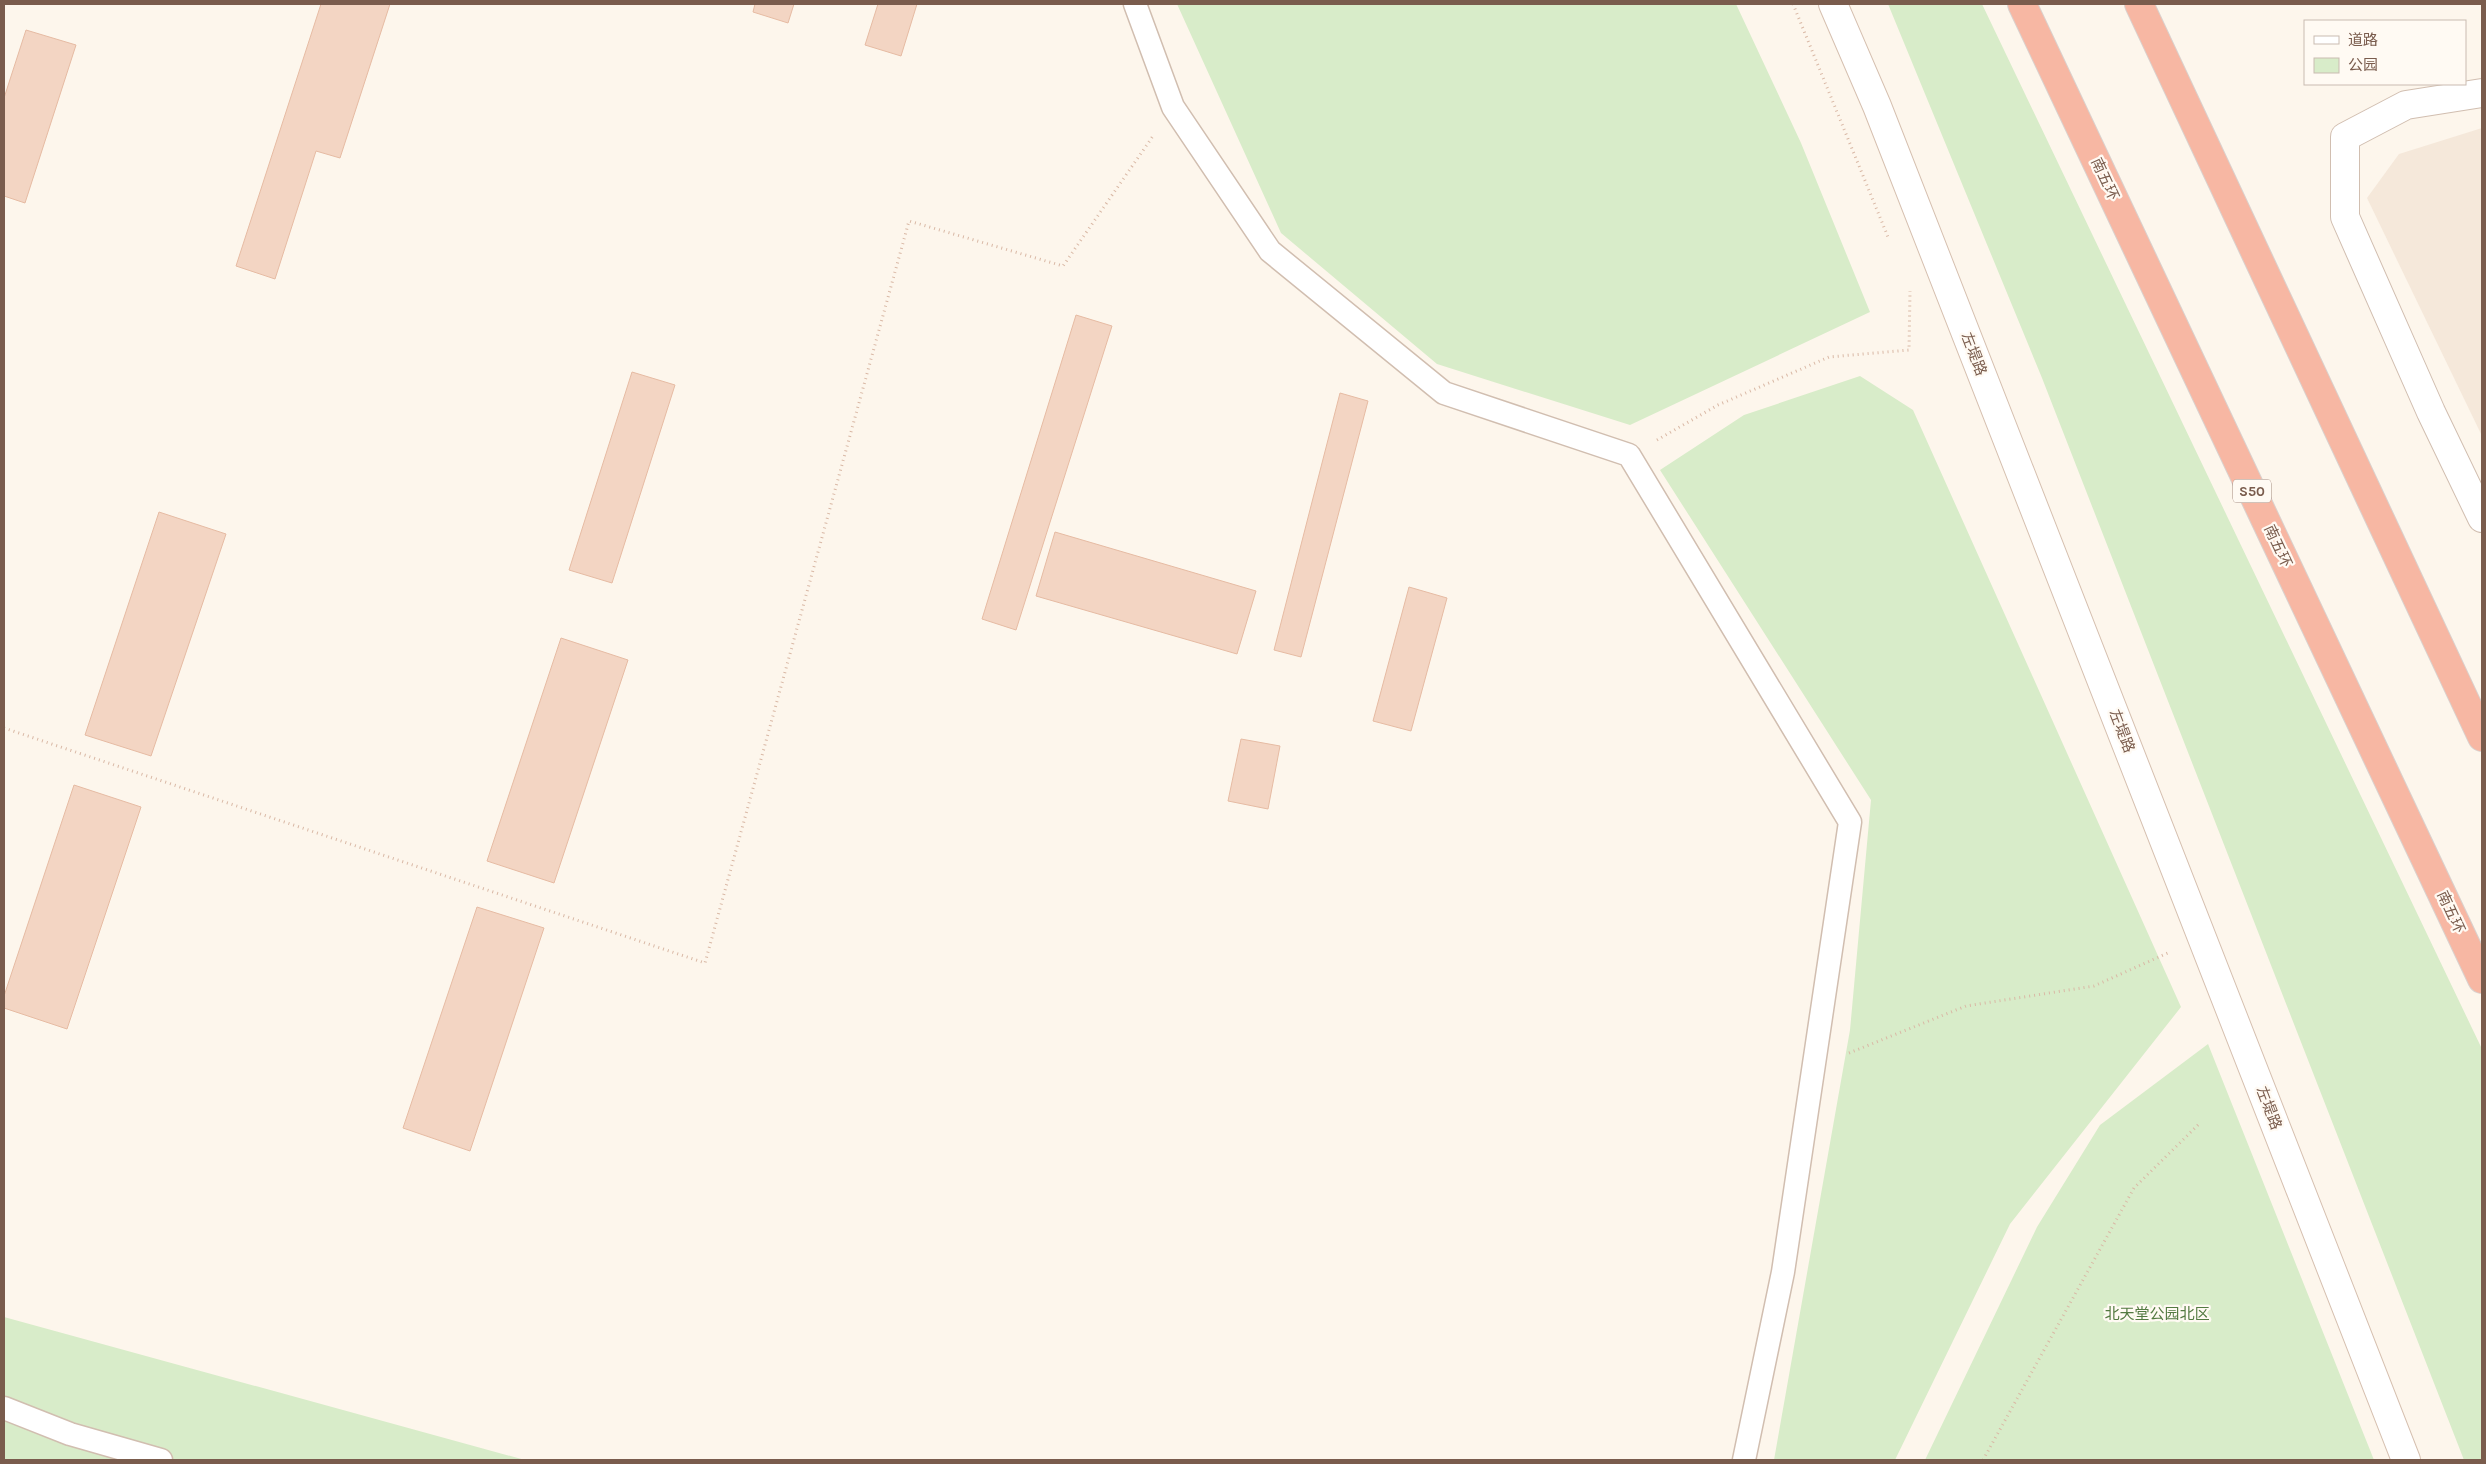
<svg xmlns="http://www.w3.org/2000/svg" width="2486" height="1464" font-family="Karla,'Noto Sans SC',sans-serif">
<rect width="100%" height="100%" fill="#fdf6ec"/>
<!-- residential -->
<path fill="#f5e8da" d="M2482,128V436L2367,198L2399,154Z"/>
<!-- green -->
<path fill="#d8ecc9" d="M1177,4H1736L1801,143L1870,312L1630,425L1437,364L1281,233Z
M1888,4H1982L2482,1049V1460H2464L2042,378Z
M1860,376L1913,410L2181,1007L2010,1224L1895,1460H1774L1850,1030L1871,800L1660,470L1744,415Z
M2208,1044L2374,1460H1925L2037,1227L2100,1125Z
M4,1317L525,1460H4Z"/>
<!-- building -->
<path fill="#f3d5c3" stroke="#e6bba3" d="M321,4H390L340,158L316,151L275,279L236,266Z
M755,4H794L788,23L753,12Z
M878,4H917L901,56L865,45Z
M26,30L76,45L25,203L4,196V98Z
M1076,315L1112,326L1016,630L982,619Z
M632,372L675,385L612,583L569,570Z
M1340,393L1368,401L1301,657L1274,650Z
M159,512L226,534L151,756L85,735Z
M1055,532L1256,591L1237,654L1036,596Z
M1409,587L1447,598L1411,731L1373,721Z
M561,638L628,660L554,883L487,861Z
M1241,739L1280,746L1268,809L1228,801Z
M74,785L141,807L67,1029L4,1008V996Z
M477,907L544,928L470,1151L403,1128Z"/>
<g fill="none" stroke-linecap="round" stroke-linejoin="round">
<!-- lane casing -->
<g stroke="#d1beb0" stroke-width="25">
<path id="lane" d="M1135,4L1173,107L1270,251L1444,393L1629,455L1850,822L1783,1272L1744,1460
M4,1408L70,1434L161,1460"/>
</g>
<!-- street casing -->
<g stroke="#d1beb0" stroke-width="30">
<path id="street" d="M2482,93L2406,105L2345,137V217L2431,412L2482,518"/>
</g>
<!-- secondary casing -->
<g stroke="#d6c0b0" stroke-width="30">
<path id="secondary" d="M1833,4L1877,106L2406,1460"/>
</g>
<!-- highway casing -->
<g stroke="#dad1cd" stroke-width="30">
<path id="highway" d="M2022,4L2482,979
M2139,4L2482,737"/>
</g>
<!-- path -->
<path stroke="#d9b8a5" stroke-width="3" stroke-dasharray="1 4" stroke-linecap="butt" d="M1793,4L1888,237
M1657,440L1718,405L1829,357L1909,350L1910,291
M4,728L705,963L909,221L1063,266L1153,136
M1849,1053L1966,1006L2094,986L2170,952
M1983,1460L2134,1188L2200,1123"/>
<!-- lane -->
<use href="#lane" stroke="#fff" stroke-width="22"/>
<!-- street -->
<use href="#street" stroke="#fff" stroke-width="28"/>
<!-- secondary -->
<use href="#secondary" stroke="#fff" stroke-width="28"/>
<!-- highway -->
<use href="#highway" stroke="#f7b7a3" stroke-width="28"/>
</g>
<g text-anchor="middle" stroke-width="4.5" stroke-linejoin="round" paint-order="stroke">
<!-- shield labels -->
<rect fill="#fffaf3" stroke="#a28b7f" stroke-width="1" x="2233" y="479.5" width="38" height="23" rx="4"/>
<g font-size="14" font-weight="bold" fill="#7a5c4d">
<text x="2252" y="496">S50</text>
</g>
<!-- street labels -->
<g font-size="15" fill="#7a5c4d" stroke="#fffaf3">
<text transform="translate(2105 179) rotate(65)" y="5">南五环</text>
<text transform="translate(1974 354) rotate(69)" y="5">左堤路</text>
<text transform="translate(2278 546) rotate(65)" y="5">南五环</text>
<text transform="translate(2122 731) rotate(69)" y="5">左堤路</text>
<text transform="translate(2451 912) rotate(65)" y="5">南五环</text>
<text transform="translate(2269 1108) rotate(69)" y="5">左堤路</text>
</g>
<!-- park labels -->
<g font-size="15" fill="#537a41" stroke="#fffaf3">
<text x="2157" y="1319">北天堂公园北区</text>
</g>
</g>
<!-- border -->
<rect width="2486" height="1464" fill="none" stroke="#7a5c4d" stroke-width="10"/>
<!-- legend -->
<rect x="2304" y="20" width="162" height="65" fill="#fffaf3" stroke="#cabbb1"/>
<rect x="2314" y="36" width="25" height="8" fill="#ffffff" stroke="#cabbb1"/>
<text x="2348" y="45" font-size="15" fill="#7a5c4d">道路</text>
<rect x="2314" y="58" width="25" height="15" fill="#d8ecc9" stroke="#cabbb1"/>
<text x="2348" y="70" font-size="15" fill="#7a5c4d">公园</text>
</svg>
